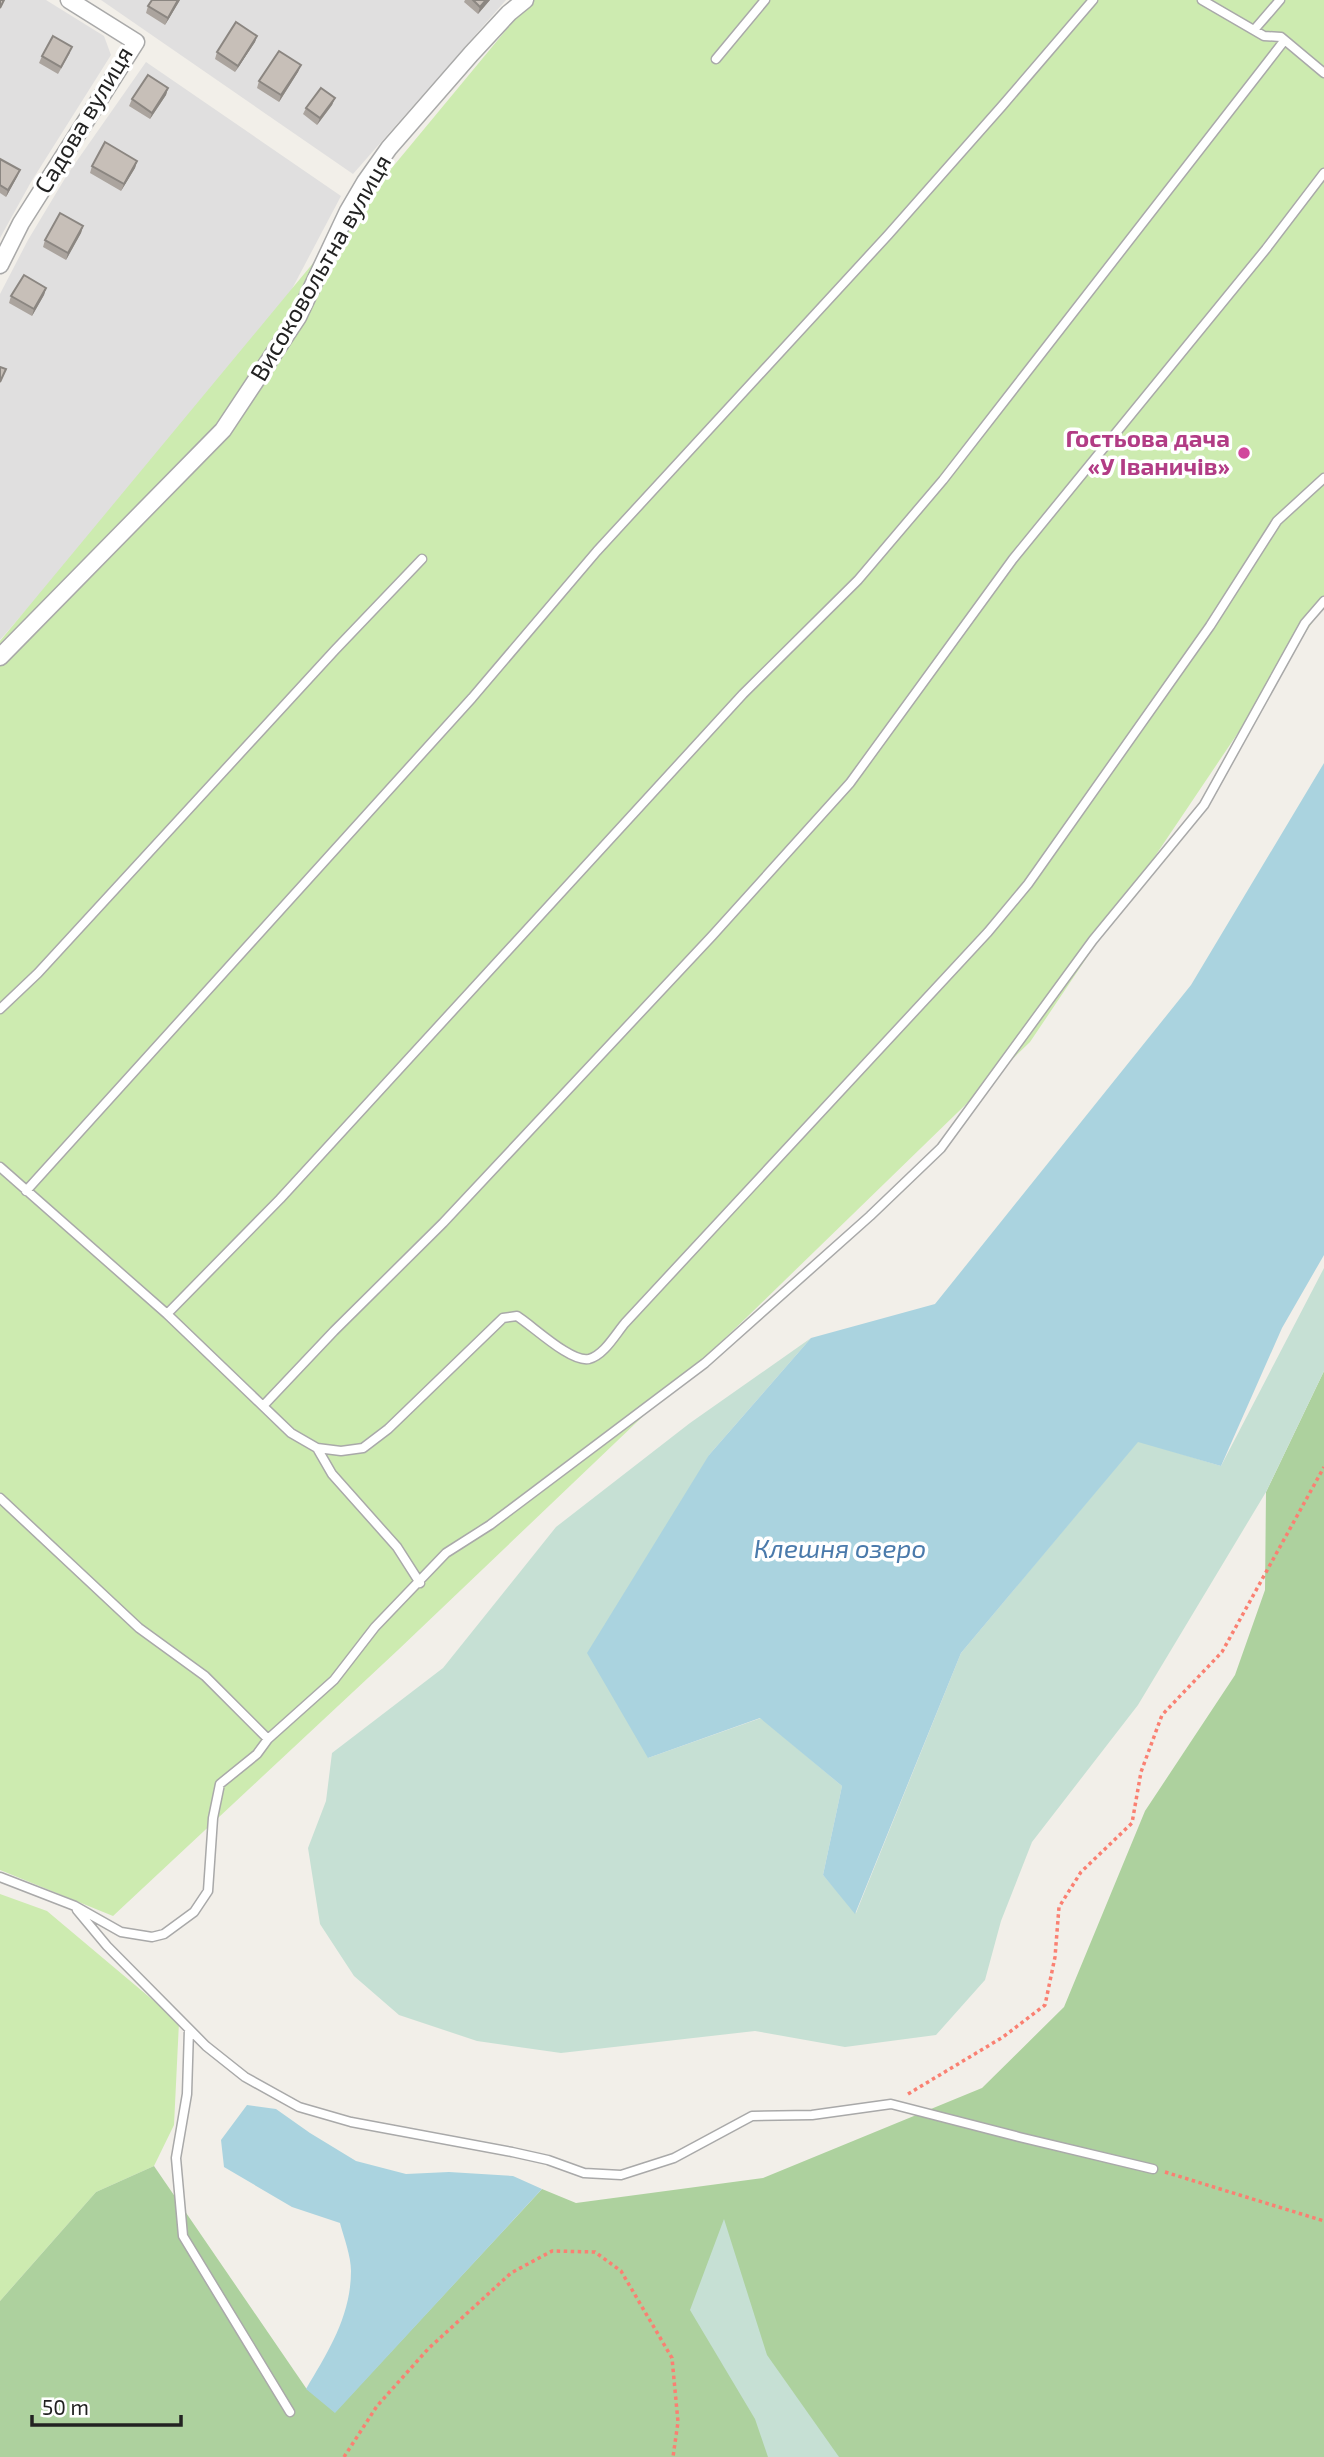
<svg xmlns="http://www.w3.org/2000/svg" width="1324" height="2457" font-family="'Exo 2',sans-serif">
<rect width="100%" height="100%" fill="#f2efe9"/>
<!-- residential -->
<path fill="#e0dfdf" d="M0,0H46L104,36L111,55L31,182L0,238Z
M101,0H506L353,174Z
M146,62L341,196L236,395L46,587L0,640V294L28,240L67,175Z"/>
<!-- grass -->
<path fill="#cdebb0" d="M531,0H1324V605L1030,1042L746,1318L398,1650L113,1916L0,1870V641Z
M0,1894L47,1911L179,2022L174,2125L154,2166L96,2192L0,2301Z"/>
<!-- forest -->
<path fill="#add19e" d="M1324,1371V2457H0V2301L96,2192L154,2166L306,2388L335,2412L542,2189L576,2203L763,2178L982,2088L1064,2007L1145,1811L1235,1675L1265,1590L1266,1492Z"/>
<!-- wetland -->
<path fill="#c6e0d4" d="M1324,1268V1371L1266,1492L1138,1705L1032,1842L1001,1921L985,1980L936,2035L845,2047L755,2031L561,2053L477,2041L399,2015L354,1976L320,1924L308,1848L326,1801L332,1753L443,1668L556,1527L690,1423L811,1338L709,1455L648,1758L761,1718L842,1786L823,1875L856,1913L961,1653L1138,1441L1221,1466Z
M724,2219L767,2355L839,2457H768L755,2419L690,2310Z"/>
<!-- water -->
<path fill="#aad3df" d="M1324,763V1255L1282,1328L1221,1466L1138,1442L961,1653L855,1914L823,1875L842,1786L760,1718L648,1758L587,1653L709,1455L811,1338L935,1304L1191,985Z
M247,2105L276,2109L310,2133L356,2161L406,2174L449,2172L513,2176L542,2189L335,2413L306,2389C328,2352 351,2316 351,2271C351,2256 344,2238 340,2223L292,2207L224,2167L221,2140Z"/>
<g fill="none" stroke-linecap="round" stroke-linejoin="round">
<!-- lane casing -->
<g stroke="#a9a9a9" stroke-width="11">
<path id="lane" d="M1202,0L1264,36L1281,37L1324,73
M1254,30L1280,0
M716,59L765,0
M0,1009L38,973L335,650L422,559
M0,1167L167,1314L291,1433L317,1448L341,1451L363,1448L388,1429L503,1318L517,1316C533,1326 571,1363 589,1359C604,1355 615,1335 625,1323L988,932L1028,884L1210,626L1277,521L1324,478
M26,1191L472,698L597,551L888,235L1002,106L1093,0
M167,1314L280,1199L743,694L858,580L943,480L1284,41
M263,1406L334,1331L443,1223L712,936L850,783L1013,559L1266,249L1324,173
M317,1448L332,1474L397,1547L420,1583
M0,1498L139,1628L205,1676L268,1739
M0,1877L75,1906L121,1932L152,1937L164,1934L194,1912L208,1891L213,1818L220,1784L257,1754L268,1739L334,1680L375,1627L446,1553L490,1525L705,1363L870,1216L941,1148L1093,940L1204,805L1305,623L1324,601
M77,1910L107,1946L206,2046L245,2077L299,2107L351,2122L512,2152L548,2160L584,2173L621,2175L674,2158L752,2116L812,2115L891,2104L1019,2137L1153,2169
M189,2029L187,2094L176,2158L183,2236L290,2412"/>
</g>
<!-- street casing -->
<g stroke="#a9a9a9" stroke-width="19">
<path id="street" d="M0,265L21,223L136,42L69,0
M0,657L223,430L298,317L348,211L365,182L389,148L471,54L509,13L525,0"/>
</g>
<!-- path -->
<path stroke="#fa8072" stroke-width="3.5" stroke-dasharray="3.5 3.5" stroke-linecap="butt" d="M908,2094L1003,2037L1045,2005L1055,1957L1059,1907L1081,1872L1132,1823L1141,1772L1162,1715L1222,1652L1324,1467
M1165,2172L1324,2221
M344,2457L377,2406L428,2349L511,2273L552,2251L595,2252L621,2271L672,2358L678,2422L673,2457"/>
<!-- lane -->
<use href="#lane" stroke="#fff" stroke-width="8"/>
<!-- street -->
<use href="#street" stroke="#fff" stroke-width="16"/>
</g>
<!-- wall -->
<path fill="#aba49e" d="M180,0L165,25L146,13L148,6Z
M465,0H490L478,14L464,2Z
M257,36L255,42L235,72L215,59L217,52Z
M70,53L58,74L39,63L42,56Z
M301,65L298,72L279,102L257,88L259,81Z
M168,88L166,95L150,119L129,106L132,99Z
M335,98L332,105L317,125L303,114L306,108Z
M0,159L20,170L17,177L6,197L0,193Z
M137,161L135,168L121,191L90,173L92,166Z
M83,226L81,233L66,260L43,247L45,240Z
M46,288L44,295L32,316L9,303L11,296Z"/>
<!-- shaded-wall -->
<path fill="#8b8681" d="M178,0H180L165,25L168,18Z
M486,0H490L478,14L480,7Z
M257,36L255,42L235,72L238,66Z
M301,65L298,72L279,102L281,95Z
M168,88L166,95L150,119L152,113Z
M335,98L332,105L317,125L320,118Z
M137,161L135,168L121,191L124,184Z
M20,170L17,177L6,197L8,190Z
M83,226L81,233L66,260L68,253Z
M46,288L44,295L32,316L34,309Z"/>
<!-- building -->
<path fill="#c7bfb8" stroke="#8b8681" stroke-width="2" d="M0,0H4L0,8Z
M152,0H178L168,18L148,6Z
M473,0H486L480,7Z
M236,22L257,36L238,66L217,52Z
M53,36L72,47L61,67L42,56Z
M279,51L301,65L281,95L259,81Z
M148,75L168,88L152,113L132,99Z
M321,88L335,98L320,118L306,108Z
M105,142L137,161L124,184L92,166Z
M0,159L20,170L8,190L0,185Z
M60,213L83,226L68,253L45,240Z
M24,275L46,288L34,309L11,296Z
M0,367L6,369L0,382Z"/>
<!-- markers -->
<circle fill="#d1479c" stroke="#fff" stroke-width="2.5" cx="1244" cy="453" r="7"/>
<g text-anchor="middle" stroke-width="7" stroke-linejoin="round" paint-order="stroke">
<!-- street labels -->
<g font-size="24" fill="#222" stroke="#fff">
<text transform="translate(84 120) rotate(-59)" y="8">Садова вулиця</text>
<text transform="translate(321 268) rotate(-60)" y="8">Високовольтна вулиця</text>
</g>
<!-- hotel labels -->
<g font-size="24" font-weight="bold" fill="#b23c85" stroke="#fff" text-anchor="end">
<text x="1230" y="447">Гостьова дача<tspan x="1230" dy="28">«У Іваничів»</tspan></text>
</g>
<!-- water labels -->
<g font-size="26" font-style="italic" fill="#4a7aab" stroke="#fff">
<text x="840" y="1558">Клешня озеро</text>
</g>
</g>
<!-- scale -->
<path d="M32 2415v10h149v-10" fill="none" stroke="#222222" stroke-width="3.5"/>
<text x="42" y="2415" font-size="21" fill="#222222" stroke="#ffffff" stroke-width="5" paint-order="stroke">50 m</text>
</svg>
